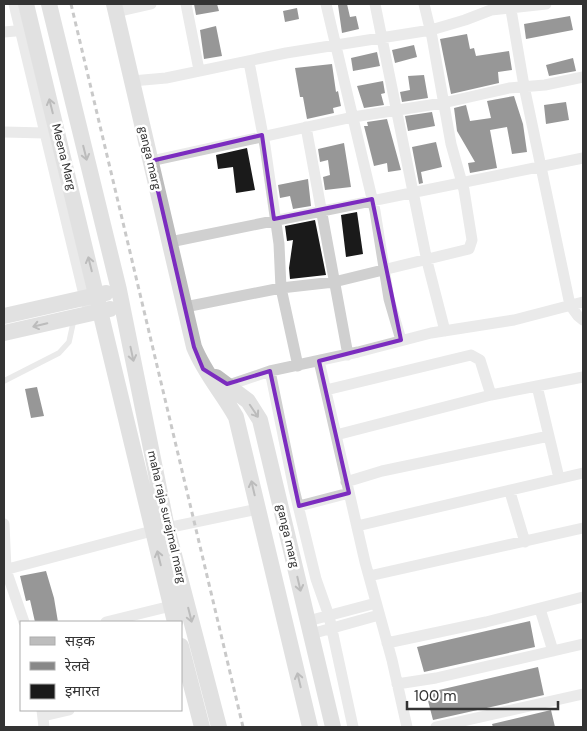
<svg xmlns="http://www.w3.org/2000/svg" width="587" height="731" font-family="'DM Sans','Noto Sans Devanagari',sans-serif">
<rect width="100%" height="100%" fill="#fff"/>
<!-- building -->
<path fill="#1a1a1a" d="M194,4H217L219,11L196,15Z
M347,4L350,17L356,16L359,29L342,33L338,5Z
M297,8L299,19L285,22L283,11Z
M570,16L573,30L526,39L524,24Z
M216,26L222,56L204,59L200,30Z
M467,34L470,49L474,48L476,56L509,51L512,70L498,72L499,83L451,94L440,39Z
M414,45L417,57L395,63L392,50Z
M377,52L380,66L353,71L351,58Z
M573,58L576,71L549,76L546,65Z
M332,64L336,92L338,91L341,106L333,108L334,113L307,119L303,97H300L295,68Z
M424,75L428,98L402,102L400,92L410,90L408,76Z
M383,81L385,93L381,94L384,105L364,108L357,86Z
M514,96L523,124L527,152L512,154L507,127L490,130L497,168L470,173L468,163L475,162L457,131L454,108L466,105L470,121L491,118L487,101Z
M566,102L569,120L546,124L544,105Z
M432,112L435,126L408,131L405,116Z
M387,119L401,170L388,172L387,163L374,166L364,126H368L367,122Z
M436,142L442,167L421,172L423,183L419,184L412,147Z
M344,143L351,187L325,190L323,177L330,175L328,160L320,162L318,149Z
M247,148L255,190L236,193L233,167L218,169L216,155Z
M308,179L311,206L293,209L290,196L280,198L278,185Z
M357,212L363,254L346,257L341,215Z
M315,220L326,275L290,279L289,268L293,240L287,241L285,226Z
M37,387L44,416L31,418L25,389Z
M46,571L54,598L58,622H35L30,600L26,601L20,576Z
M530,621L535,647L424,672L417,647Z
M538,667L544,695L433,720L426,693Z
M551,710L555,727H493L492,724Z"/>
<g fill="none" stroke-linecap="round" stroke-linejoin="round">
<!-- lane -->
<path stroke="#d0d0d0" stroke-width="5.5" d="M4,381L59,353L69,342L74,319"/>
<!-- street -->
<path stroke="#d0d0d0" stroke-width="11" d="M14,4L86,303
M186,4L199,70
M326,4L375,211L389,299L401,340
M375,4L427,261L445,331
M510,4L524,86L570,305L578,316L583,320
M116,12L151,4
M4,32L27,30
M249,62L265,146L279,244L281,288L298,366
M132,81L166,78L286,53L431,30L465,20L491,10L546,4
M306,127L348,355
M4,132L45,133
M151,161L353,117L443,103L509,88L545,85L583,77
M170,242L583,158
M185,307L281,288L334,282L469,249L472,240L464,190L451,144L432,37L424,4
M319,361L365,562L392,660L407,727
M270,371L294,489L316,579L329,616L353,727
M537,386L559,478
M223,387L270,371L358,352L431,333L514,320L583,302
M326,390L471,355L480,360L491,395L583,377
M336,435L491,395
M346,482L382,471L549,436
M510,492L525,542
M299,506L349,493
M4,524L6,570L24,622
M357,526L583,473
M4,570L152,531L258,509
M369,576L583,528
M540,609L553,651
M308,621L376,603
M106,622L171,606
M311,634L379,615
M387,643L486,622L583,597
M397,684L436,678L583,644
M42,710L44,727
M43,716L69,710
M436,727L583,694"/>
<!-- secondary -->
<path stroke="#bdbdbd" stroke-width="16" d="M26,4L175,622
M49,4L119,290L167,528L219,727
M114,4L194,347C205,374 222,392 236,417L310,727
M4,316L106,293
M4,333L110,309
M216,377L248,401L260,420L333,727
M181,646L202,727"/>
<!-- rail -->
<path stroke="#888" stroke-width="3" stroke-dasharray="5 4" stroke-linecap="butt" d="M71,4L243,727"/>
</g>
<!-- one-way arrows -->
<defs><path id="oneway-shaft" d="M-6 0H5M1.5-3L5.5 0L1.5 3" fill="none" stroke-width="1.6" stroke-linecap="round" stroke-linejoin="round" transform="scale(1.25)"/></defs>
<g stroke="#6a6a6a">
<use href="#oneway-shaft" transform="translate(51 106) rotate(-104)"/>
<use href="#oneway-shaft" transform="translate(85 153) rotate(76)"/>
<use href="#oneway-shaft" transform="translate(90 264) rotate(-104)"/>
<use href="#oneway-shaft" transform="translate(40 325) rotate(167)"/>
<use href="#oneway-shaft" transform="translate(132 354) rotate(78)"/>
<use href="#oneway-shaft" transform="translate(254 411) rotate(56)"/>
<use href="#oneway-shaft" transform="translate(253 488) rotate(-103)"/>
<use href="#oneway-shaft" transform="translate(159 558) rotate(-104)"/>
<use href="#oneway-shaft" transform="translate(299 584) rotate(77)"/>
<use href="#oneway-shaft" transform="translate(190 615) rotate(76)"/>
<use href="#oneway-shaft" transform="translate(299 680) rotate(-103)"/>
</g>
<!-- marked area -->
<path d="M0 0H587V731H0ZM262,135L274,219L372,199L401,340L319,361L349,493L299,506L270,371L227,384L203,369L194,347L151,161Z" fill="#fff" fill-opacity=".55" fill-rule="evenodd"/>
<path fill="none" stroke="#7b2cbf" stroke-width="4" stroke-linejoin="round" d="M262,135L274,219L372,199L401,340L319,361L349,493L299,506L270,371L227,384L203,369L194,347L151,161Z"/>
<g text-anchor="middle" stroke-width="5" stroke-linejoin="round" paint-order="stroke">
<!-- street labels -->
<g font-size="12" fill="#333" stroke="#fff">
<text transform="translate(64 157) rotate(76)" y="4">Meena Marg</text>
<text transform="translate(150 158) rotate(77)" y="4">ganga marg</text>
<text transform="translate(167 517) rotate(77)" y="4">maha raja surajmal marg</text>
<text transform="translate(288 536) rotate(77)" y="4">ganga marg</text>
</g>
</g>
<!-- border -->
<rect width="587" height="731" fill="none" stroke="#333333" stroke-width="10"/>
<!-- legend -->
<rect x="20" y="621" width="162" height="90" fill="#ffffff" stroke="#adadad"/>
<rect x="30" y="637" width="25" height="8" fill="#bdbdbd" stroke="#adadad"/>
<text x="65" y="646" font-size="15" fill="#333333">सड़क</text>
<rect x="30" y="662" width="25" height="8" fill="#888888" stroke="#adadad"/>
<text x="65" y="671" font-size="15" fill="#333333">रेलवे</text>
<rect x="30" y="684" width="25" height="15" fill="#1a1a1a" stroke="#adadad"/>
<text x="65" y="696" font-size="15" fill="#333333">इमारत</text>
<!-- scale -->
<path d="M407 701v8h151v-8" fill="none" stroke="#333333" stroke-width="2.5"/>
<text x="414" y="701" font-size="15" fill="#333333" stroke="#ffffff" stroke-width="4" paint-order="stroke">100 m</text>
</svg>
